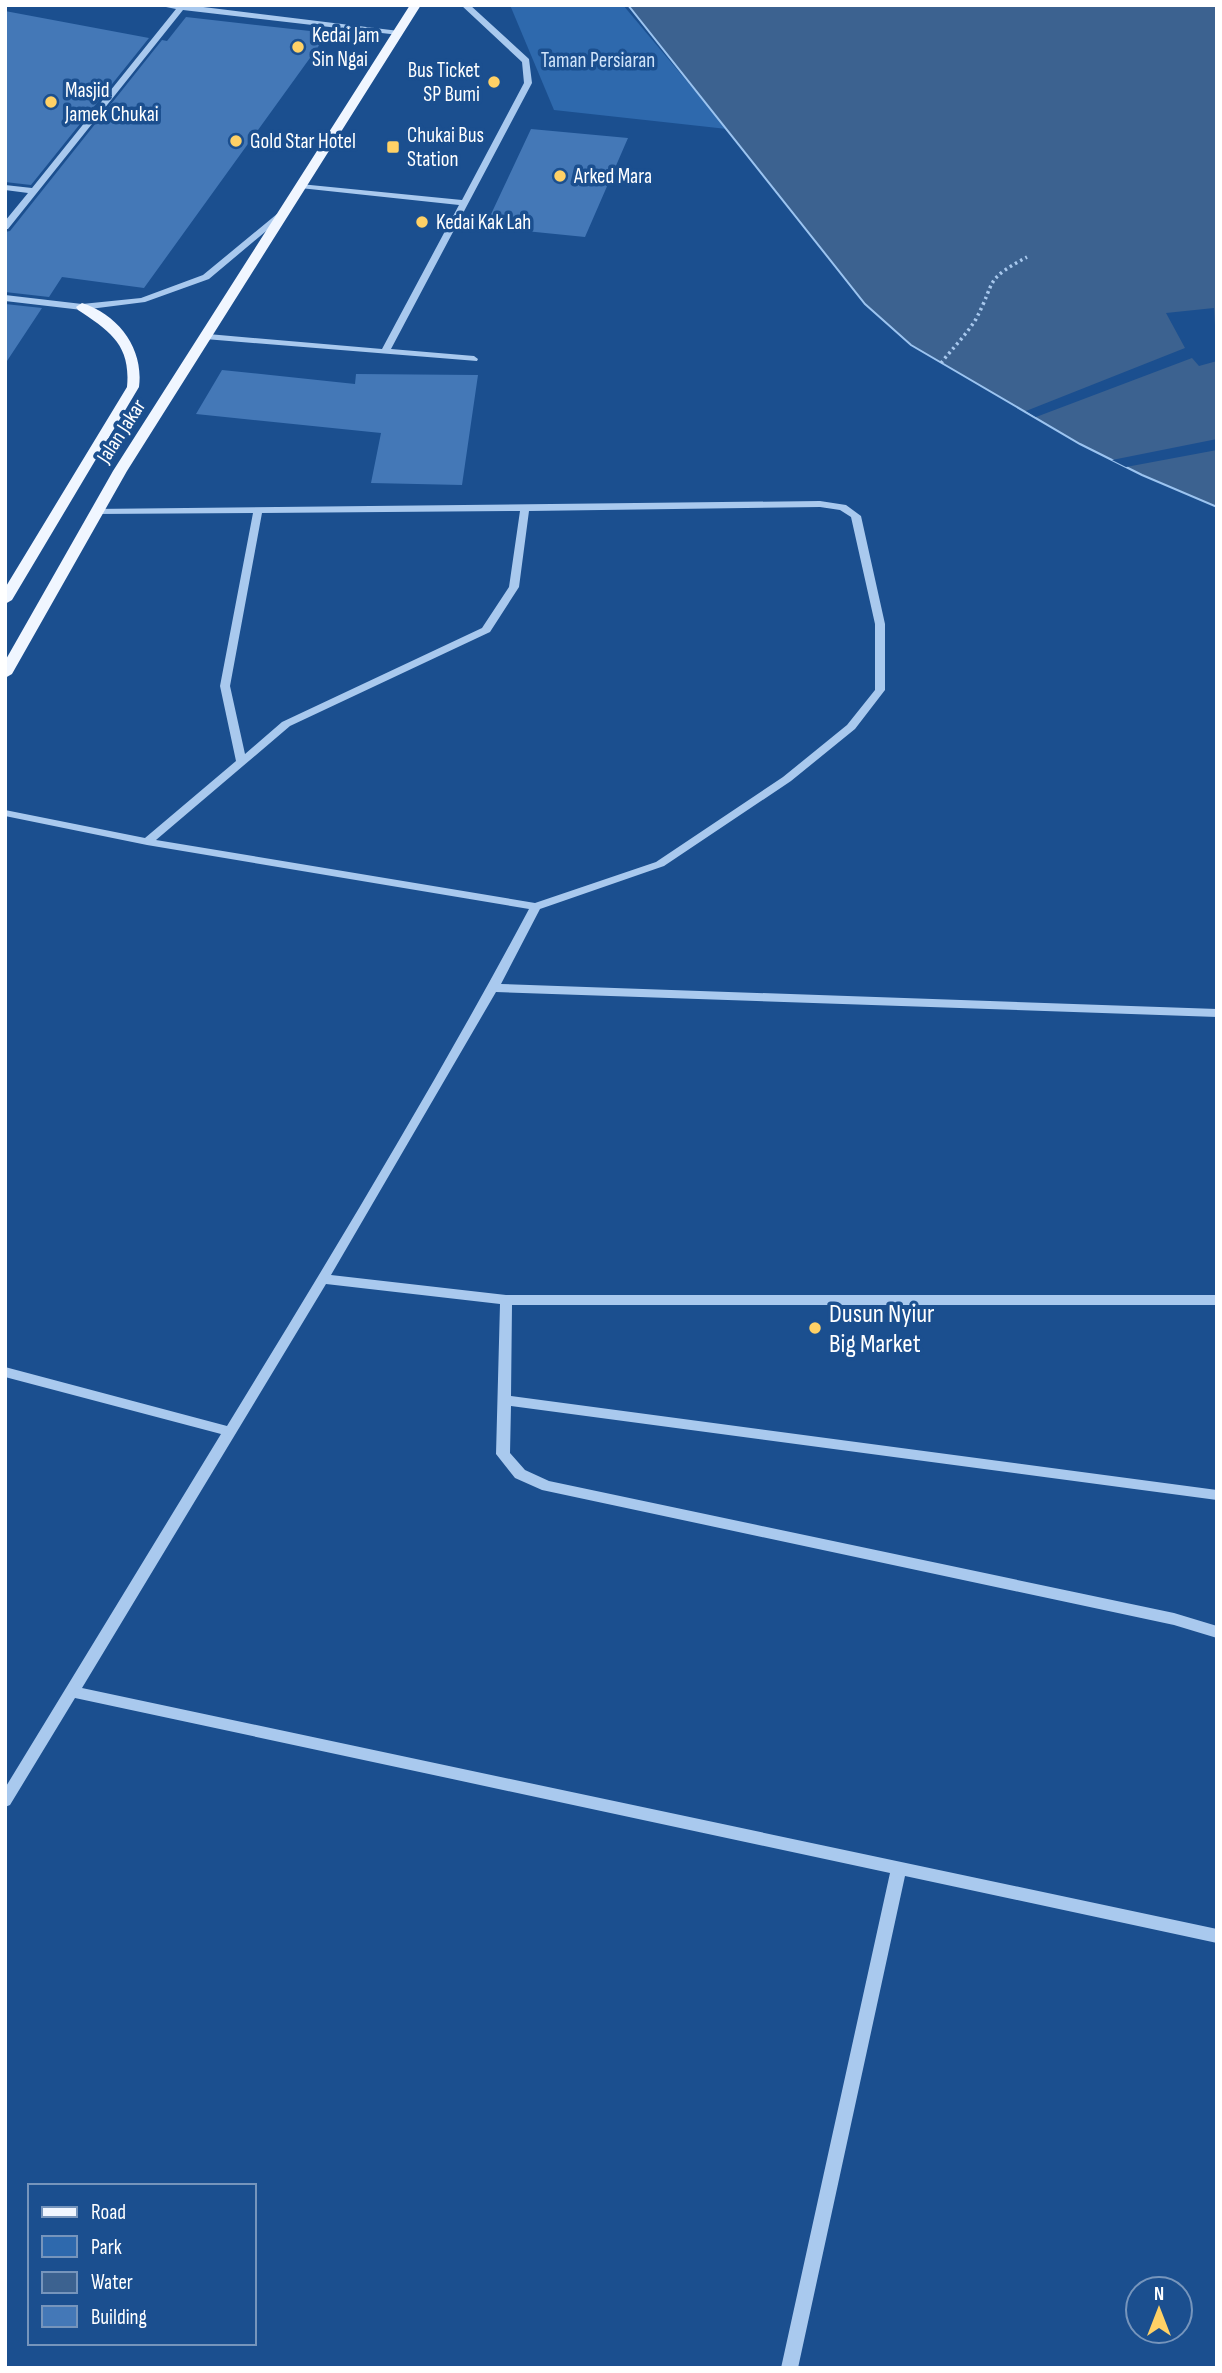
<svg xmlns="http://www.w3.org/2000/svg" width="1222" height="2373" font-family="'Sofia Sans Condensed',sans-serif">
<rect width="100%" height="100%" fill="#1b4f8f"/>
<!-- green -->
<path fill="#2e69ad" d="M510,5H623L727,129L554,110Z"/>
<!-- water -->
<path fill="#3c6290" stroke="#9cc4f0" stroke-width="2" d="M628,5H1217V507L1142,475L1080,444L911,345L865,304Z"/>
<!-- pier -->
<path fill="#1b4f8f" d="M1214,308L1217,361L1199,366L1192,358L1036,417L1026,411L1185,348L1166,313Z
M1217,439V450L1126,467L1112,460Z"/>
<!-- building -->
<path fill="#4478b7" d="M5,11L149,38L31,185L5,182Z
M186,17L328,33L144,288L62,277L49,297L5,292V232L10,231L162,40L167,41Z
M531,129L628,138L585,237L485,227Z
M5,304L42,308L5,364Z
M222,370L355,384L356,374L478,375L462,485L371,483L381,433L196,414Z"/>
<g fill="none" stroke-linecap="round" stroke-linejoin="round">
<!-- path -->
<path stroke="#a9c9ee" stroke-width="3.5" stroke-dasharray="2.5 3.5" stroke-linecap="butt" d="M941,363C952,349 967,334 976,319C997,279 983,281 1027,257"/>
<!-- minor -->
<path fill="#a9c9ee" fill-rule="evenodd" d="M156,5H187L399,31L403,33L399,35L183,10L8,229H5V221L28,193L5,190V185L32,188L176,9Z
M461,5H470L529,59L532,83L391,349L474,356L478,359L477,361L205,339V335L208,334L382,349L459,205L300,188L296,186L300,184L462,200L524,83L522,62Z
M277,214L284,216L209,279L145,302L82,310L5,301V295L82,304L141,298L203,275Z
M820,501L846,505L861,516L885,624V690L855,729L791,781L664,866L540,909L501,984L1217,1009V1017L496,992L331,1275L506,1295H1217V1305H512L511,1396L1217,1490V1500L511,1406L510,1453L525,1470L549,1481L1174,1613L1217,1626V1638L1174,1625L542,1490L515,1478L496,1454L500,1304L326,1284L82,1688L1217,1929V1943L905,1876L798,2368H781L890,1873L75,1698L10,1805L5,1807V1788L221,1434L5,1377V1367L227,1426C331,1256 435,1085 529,909L147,845L5,816V810L145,838L236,761L220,686L253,513L96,514L93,513V509ZM820,507L840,510L851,517L875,624V690L847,725L783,777L656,862L535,903L156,840L290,726L490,632L519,587L529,511ZM520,511L509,587L482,628L282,722L245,754L230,686L262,513Z"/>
<!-- major -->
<path fill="#f0f6ff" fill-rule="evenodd" d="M410,5H421L127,471L12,674L5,678V661L113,471Z
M82,303C119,315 144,349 139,387L12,600L5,604V588L127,387C131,345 110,331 78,310L76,307Z"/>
</g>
<!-- markers -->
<g fill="#ffd166" stroke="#1b4f8f" stroke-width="2.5">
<circle cx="298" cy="47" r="7"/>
<circle cx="494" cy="82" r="7"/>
<circle cx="51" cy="102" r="7"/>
<circle cx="236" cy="141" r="7"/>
<rect x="386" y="140" width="14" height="14" rx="3.5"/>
<circle cx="560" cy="176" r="7"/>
<circle cx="422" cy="222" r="7"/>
<circle cx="815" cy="1328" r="7"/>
</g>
<g text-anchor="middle" stroke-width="7" stroke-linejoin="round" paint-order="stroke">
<!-- far-poi labels -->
<g font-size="21" fill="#fff" stroke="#1b4f8f" text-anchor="start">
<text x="312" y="42">Kedai Jam<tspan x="312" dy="24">Sin Ngai</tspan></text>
<text x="480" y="77" text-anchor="end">Bus Ticket<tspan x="480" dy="24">SP Bumi</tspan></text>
<text x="65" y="97">Masjid<tspan x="65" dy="24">Jamek Chukai</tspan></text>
<text x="407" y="142">Chukai Bus<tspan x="407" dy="24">Station</tspan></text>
<text x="250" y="148">Gold Star Hotel</text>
<text x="574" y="183">Arked Mara</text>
<text x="436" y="229">Kedai Kak Lah</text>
</g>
<!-- far-park labels -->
<g font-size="21" fill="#cfe3fa" stroke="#1b4f8f">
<text x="598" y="67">Taman Persiaran</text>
</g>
<!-- far-street labels -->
<g font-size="21" fill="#fff" stroke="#1b4f8f">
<text transform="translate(121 431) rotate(-57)" y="7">Jalan Jakar</text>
</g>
<!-- poi labels -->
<g font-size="26" fill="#fff" stroke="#1b4f8f" text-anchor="start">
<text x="829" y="1322">Dusun Nyiur<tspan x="829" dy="30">Big Market</tspan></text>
</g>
</g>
<!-- border -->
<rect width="1222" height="2373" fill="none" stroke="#ffffff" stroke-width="14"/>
<!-- legend -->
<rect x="28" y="2184" width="228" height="161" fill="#1b4f8f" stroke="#7695bc" stroke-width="2"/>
<rect x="42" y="2207" width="35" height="10" fill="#f0f6ff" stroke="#7695bc" stroke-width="2"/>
<text x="91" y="2219" font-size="21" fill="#ffffff">Road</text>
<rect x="42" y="2236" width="35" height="21" fill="#2e69ad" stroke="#7695bc" stroke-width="2"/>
<text x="91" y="2254" font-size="21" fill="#ffffff">Park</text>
<rect x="42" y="2272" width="35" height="21" fill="#3c6290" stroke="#7695bc" stroke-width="2"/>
<text x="91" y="2289" font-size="21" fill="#ffffff">Water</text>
<rect x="42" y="2306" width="35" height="21" fill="#4478b7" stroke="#7695bc" stroke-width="2"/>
<text x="91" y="2324" font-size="21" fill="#ffffff">Building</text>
<!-- north arrow -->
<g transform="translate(1159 2310)"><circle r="33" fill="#1b4f8f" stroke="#7695bc" stroke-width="2"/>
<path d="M0-5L12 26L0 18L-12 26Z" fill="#ffd166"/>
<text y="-10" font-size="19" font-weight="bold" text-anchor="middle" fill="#ffffff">N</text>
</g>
</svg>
